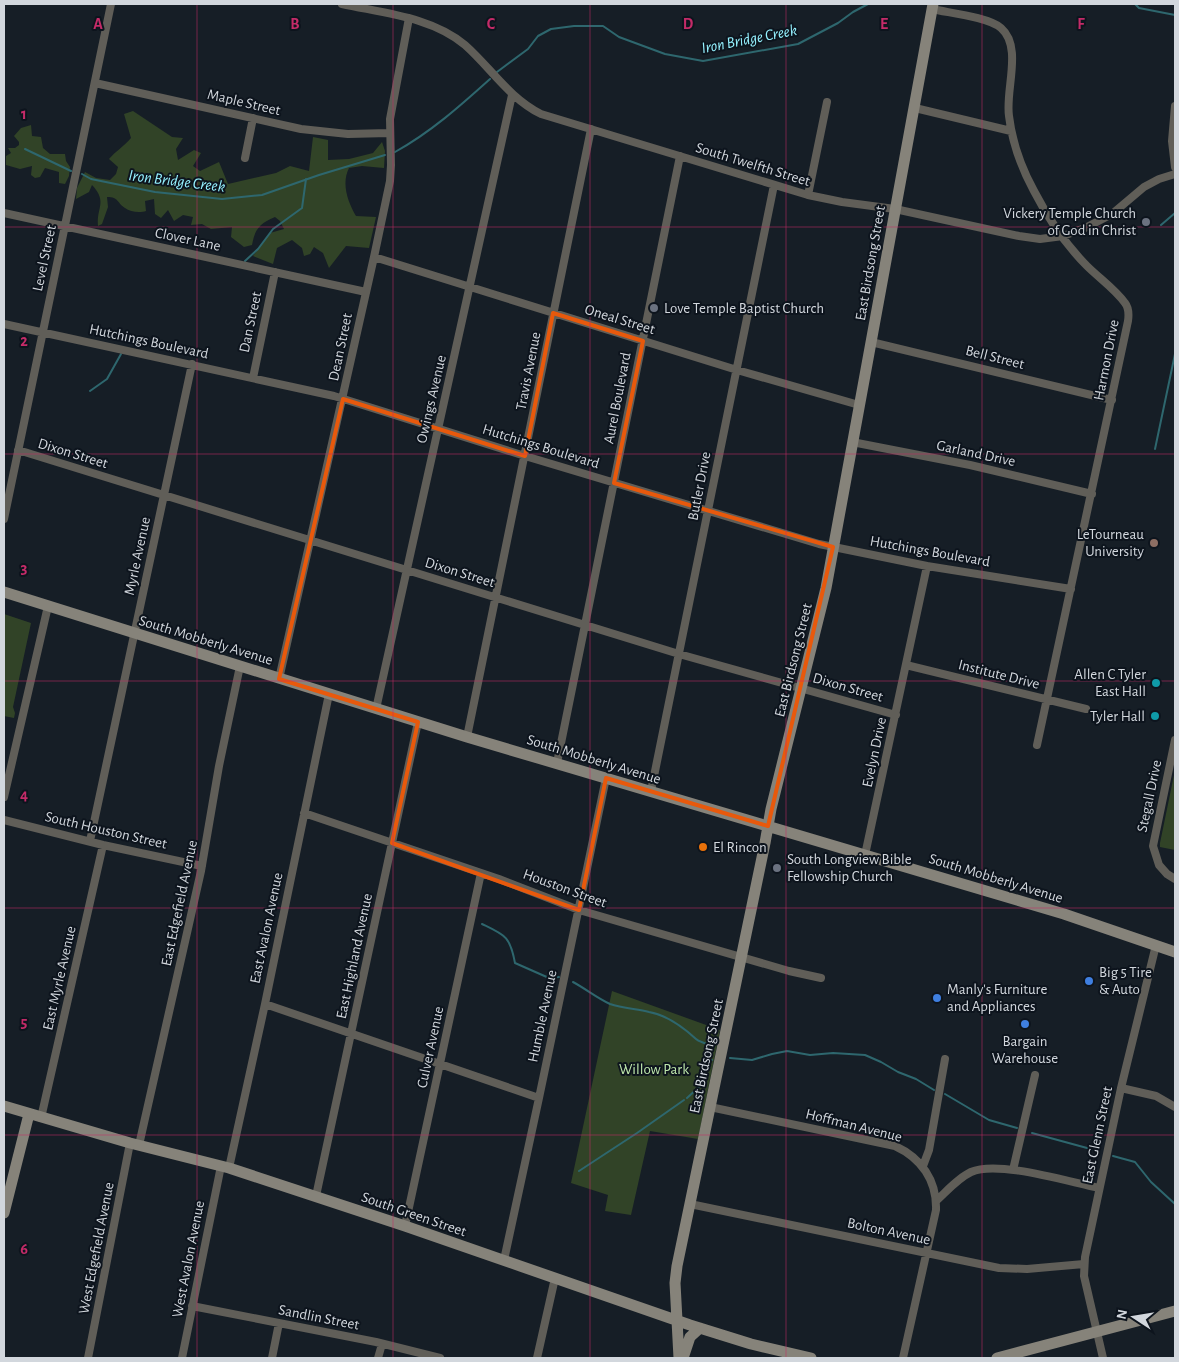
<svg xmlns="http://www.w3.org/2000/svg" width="1179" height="1362" font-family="'Alegreya Sans',sans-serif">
<rect width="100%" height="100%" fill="#161e26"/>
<!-- green -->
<path fill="#314327" d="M133,111L172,137L183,138L176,149L178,160L194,150L201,153L193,166L200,171L219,162L228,184L276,173L290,166L309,171L313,137L328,140V160L349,159L373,153L382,142L385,151L384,168L362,166L349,168C341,184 348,202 356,216L376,217L369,248L346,246L329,268L323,253L314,247L310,254L304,256L302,248L292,240L277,248L273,264L253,256L270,233L284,229L280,221L275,217C259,224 255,229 252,245L244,247L231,237L232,227L211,229L202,224L191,225L193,217L183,215L174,221L168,210L161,218L155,214L154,199L145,201L146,211C140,213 130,212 125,208C117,203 119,197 107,197L108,207L102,224L98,226C96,208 108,202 92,185L89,192L76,199L77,188L85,172L96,178L110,180L116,174L118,167L109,159C116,151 123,147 131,138L124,114Z
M31,125L32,136L41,137L43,148L50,154H65L66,161L70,167L69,176L65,184L59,183V172L45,168L40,177L35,178L31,175L32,166L20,169L6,165V156L11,153L8,148H15L19,145V142L14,136L21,128Z
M4,614L31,623L13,707L15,713L14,718L4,716Z
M1174,775H1175V850L1160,847V843Z
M612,991L720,1030L698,1139L650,1131L631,1215L605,1211L608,1195L571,1183Z"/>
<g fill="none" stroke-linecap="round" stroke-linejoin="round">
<!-- stream -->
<path stroke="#2e676e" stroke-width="2" d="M1135,4L1139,8L1175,15
M497,72L528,49L538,36L551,29L574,26H603L619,37L665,54L703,61L798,44L838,23L853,12L868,4
M25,149L71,171
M395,152C431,132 460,106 490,79
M82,174L91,179L155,192L222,199L262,195L319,175L385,155
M1161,225L1175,213
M245,261L258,249L273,229L302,208L306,179
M90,391L107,379L121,354
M1155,449L1175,354
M482,924C505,935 510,936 515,963L549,978L559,977
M573,982C586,989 597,998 610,1004C622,1008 636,1009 649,1012C666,1015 683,1027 696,1039C700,1043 709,1042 711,1049C712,1052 710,1057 709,1060
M730,1058L752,1060L772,1054L787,1051L810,1055L833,1053L865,1055L881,1062L898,1072L916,1079L934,1090
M945,1094L989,1120L1017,1128
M687,1098L699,1087L697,1080L703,1074L709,1060H712
M1032,1133L1098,1151
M1113,1156L1135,1162L1151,1182L1175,1204
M579,1171L637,1133L684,1100"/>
<!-- street -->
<path stroke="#605e58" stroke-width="8" d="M342,4C383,13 432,17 465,45C491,68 509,98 541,114L808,195L842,202L895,209L1019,236L1040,239L1063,236L1085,228L1112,214L1144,187L1159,179L1175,174
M932,9C949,13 988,17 1001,28C1023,47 1005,90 1009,116C1012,141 1022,169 1034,191C1048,218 1066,245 1087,266C1099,278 1115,289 1125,303C1129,308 1129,314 1128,321L1037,745
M95,83L301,129L348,134L389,133
M1175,106L1172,141L1175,167
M915,108L1011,131
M245,158L253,118
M808,195L827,102
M4,213L366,292
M374,257L737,370L859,405
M4,324L334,396L525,456L819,544L927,566L1071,589
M871,342L1112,400
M253,378L275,272
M852,442L970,465L1092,494
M18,450L679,654L896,715
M4,519L111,4
M906,665L1086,709
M279,679L374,257L390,181L391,165L390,119L409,18
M376,709L512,95
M467,737L591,129
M1175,740L1153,846L1159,865L1167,874L1175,879
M557,763L680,156
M651,791L774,185
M4,797L48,606
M304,813L499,879L579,910L789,971L821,978
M4,820L103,845L202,866
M90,841L192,364
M865,855L927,566
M265,1004L539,1098
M1121,1088L1156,1096L1175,1107
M710,1107L895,1146C921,1158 937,1180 936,1210L903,1358
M41,1118L103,845
M139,1145L201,871L219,766L240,666
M923,1166L929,1150L945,1059
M229,1168L265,1004L329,694
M1013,1170L1035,1075
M316,1196L418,722
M936,1201C947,1191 958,1178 971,1172C998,1160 1069,1182 1099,1188
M690,1204L999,1268L1027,1269L1084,1264
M405,1226L481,873
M504,1260L539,1098L606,778
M192,1306L376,1342L440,1358
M88,1358L130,1143
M182,1358L221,1166
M272,1358L279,1323
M378,1358L382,1344
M537,1358L555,1278
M1103,1358L1084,1276L1085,1257L1121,1088L1156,945"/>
<!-- secondary -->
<path stroke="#86837a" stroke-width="11" d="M4,592L467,737L1064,914L1175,952
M4,1106L130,1143L229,1168L405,1226L690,1325L751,1344L811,1358
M4,1213L29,1114
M679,1358L675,1283L677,1266L765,843L771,809L826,588L933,4
M683,1358L690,1337L700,1328
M997,1358L1175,1311"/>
</g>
<!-- marked area -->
<path fill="none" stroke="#e8590c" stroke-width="4" stroke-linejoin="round" d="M553,313L643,341L614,483L833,547L768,826L606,778L579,910L392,843L418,722L279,679L343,399L525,456Z"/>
<!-- grid -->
<path fill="none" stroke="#c42b68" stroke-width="1" stroke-opacity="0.55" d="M197,4V1358M393,4V1358M590,4V1358M786,4V1358M982,4V1358M4,227H1175M4,454H1175M4,681H1175M4,908H1175M4,1135H1175"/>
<!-- markers -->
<g fill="#6b7280" stroke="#0d141d" stroke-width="2">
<circle cx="1146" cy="222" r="5"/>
<circle cx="654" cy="308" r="5"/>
<circle cx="777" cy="868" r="5"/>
</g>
<circle fill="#8d6e63" stroke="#0d141d" stroke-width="2" cx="1154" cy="543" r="5"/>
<g fill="#0f9aa8" stroke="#0d141d" stroke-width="2">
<circle cx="1156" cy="683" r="5"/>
<circle cx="1155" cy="716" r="5"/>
</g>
<circle fill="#e8710a" stroke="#0d141d" stroke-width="2" cx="703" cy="847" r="5"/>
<g fill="#3f7fe0" stroke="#0d141d" stroke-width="2">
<circle cx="1089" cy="981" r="5"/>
<circle cx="937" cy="998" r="5"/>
<circle cx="1025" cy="1024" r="5"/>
</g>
<g text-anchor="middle" stroke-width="4" stroke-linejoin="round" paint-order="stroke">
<!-- street labels -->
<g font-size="15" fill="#d2d7dd" stroke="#0d141d">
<text transform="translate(244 102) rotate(13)" y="5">Maple Street</text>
<text transform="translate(753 164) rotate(17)" y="5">South Twelfth Street</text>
<text transform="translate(188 239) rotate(12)" y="5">Clover Lane</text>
<text transform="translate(44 258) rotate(-78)" y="5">Level Street</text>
<text transform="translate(870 263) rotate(-80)" y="5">East Birdsong Street</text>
<text transform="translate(620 319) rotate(17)" y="5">Oneal Street</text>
<text transform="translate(250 322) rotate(-78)" y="5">Dan Street</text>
<text transform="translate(149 341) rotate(12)" y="5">Hutchings Boulevard</text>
<text transform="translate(340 347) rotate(-78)" y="5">Dean Street</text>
<text transform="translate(995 357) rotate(14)" y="5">Bell Street</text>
<text transform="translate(1106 360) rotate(-79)" y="5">Harmon Drive</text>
<text transform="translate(528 371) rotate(-79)" y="5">Travis Avenue</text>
<text transform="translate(617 398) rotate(-79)" y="5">Aurel Boulevard</text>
<text transform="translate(431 399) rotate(-77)" y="5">Owings Avenue</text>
<text transform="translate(541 446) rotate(17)" y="5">Hutchings Boulevard</text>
<text transform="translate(73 453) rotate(17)" y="5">Dixon Street</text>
<text transform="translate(976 453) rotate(12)" y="5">Garland Drive</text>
<text transform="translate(699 486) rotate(-79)" y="5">Butler Drive</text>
<text transform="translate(930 551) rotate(10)" y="5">Hutchings Boulevard</text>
<text transform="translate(137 556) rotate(-78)" y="5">Myrle Avenue</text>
<text transform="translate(460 572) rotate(17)" y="5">Dixon Street</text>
<text transform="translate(206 640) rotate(17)" y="5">South Mobberly Avenue</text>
<text transform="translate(793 660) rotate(-76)" y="5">East Birdsong Street</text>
<text transform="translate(999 674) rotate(14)" y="5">Institute Drive</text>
<text transform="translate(848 687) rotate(16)" y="5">Dixon Street</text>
<text transform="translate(874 752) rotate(-78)" y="5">Evelyn Drive</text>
<text transform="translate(594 759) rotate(17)" y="5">South Mobberly Avenue</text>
<text transform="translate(1149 796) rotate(-78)" y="5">Stegall Drive</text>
<text transform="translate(106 830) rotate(13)" y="5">South Houston Street</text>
<text transform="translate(996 878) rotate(17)" y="5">South Mobberly Avenue</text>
<text transform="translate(565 888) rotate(20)" y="5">Houston Street</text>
<text transform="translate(179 903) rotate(-78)" y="5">East Edgefield Avenue</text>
<text transform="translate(266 928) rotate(-78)" y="5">East Avalon Avenue</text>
<text transform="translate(354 956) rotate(-78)" y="5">East Highland Avenue</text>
<text transform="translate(59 978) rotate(-77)" y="5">East Myrle Avenue</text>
<text transform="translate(542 1016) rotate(-78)" y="5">Humble Avenue</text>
<text transform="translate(430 1047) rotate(-78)" y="5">Culver Avenue</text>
<text transform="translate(706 1056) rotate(-78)" y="5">East Birdsong Street</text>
<text transform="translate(854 1125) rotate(14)" y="5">Hoffman Avenue</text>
<text transform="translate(1097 1135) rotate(-78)" y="5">East Glenn Street</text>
<text transform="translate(414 1214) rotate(19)" y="5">South Green Street</text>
<text transform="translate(889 1231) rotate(12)" y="5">Bolton Avenue</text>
<text transform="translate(96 1248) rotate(-79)" y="5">West Edgefield Avenue</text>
<text transform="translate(188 1259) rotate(-79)" y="5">West Avalon Avenue</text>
<text transform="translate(319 1317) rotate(11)" y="5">Sandlin Street</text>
</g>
<!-- poi labels -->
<g font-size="15" fill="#d2d7dd" stroke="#0d141d" text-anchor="start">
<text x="1136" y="218" text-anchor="end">Vickery Temple Church<tspan x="1136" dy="17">of God in Christ</tspan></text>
<text x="664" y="313">Love Temple Baptist Church</text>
<text x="1144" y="539" text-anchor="end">LeTourneau<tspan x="1144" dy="17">University</tspan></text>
<text x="1146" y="679" text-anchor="end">Allen C Tyler<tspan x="1146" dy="17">East Hall</tspan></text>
<text x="1145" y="721" text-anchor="end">Tyler Hall</text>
<text x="713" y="852">El Rincon</text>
<text x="787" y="864">South Longview Bible<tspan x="787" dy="17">Fellowship Church</tspan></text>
<text x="1099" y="977">Big 5 Tire<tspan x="1099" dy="17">&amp; Auto</tspan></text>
<text x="947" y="994">Manly's Furniture<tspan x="947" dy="17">and Appliances</tspan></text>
<text x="1025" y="1046" text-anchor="middle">Bargain<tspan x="1025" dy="17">Warehouse</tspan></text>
</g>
<!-- park labels -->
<g font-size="15" fill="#bfe8ac" stroke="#0d141d">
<text x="654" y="1074">Willow Park</text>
</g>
<!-- water labels -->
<g font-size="16" font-style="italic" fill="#95f2ff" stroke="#0d141d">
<text transform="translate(749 38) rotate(-11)" y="6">Iron Bridge Creek</text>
<text transform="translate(177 180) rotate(7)" y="6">Iron Bridge Creek</text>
</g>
</g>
<g font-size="16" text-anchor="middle" font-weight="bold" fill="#c42b68" stroke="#0d141d" stroke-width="4" stroke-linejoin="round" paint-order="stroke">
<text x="98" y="29">A</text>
<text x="295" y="29">B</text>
<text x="491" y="29">C</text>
<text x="688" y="29">D</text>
<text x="884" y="29">E</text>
<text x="1081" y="29">F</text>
<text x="24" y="119">1</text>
<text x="24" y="346">2</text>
<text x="24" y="573">3</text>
<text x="24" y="800">4</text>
<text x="24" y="1027">5</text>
<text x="24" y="1254">6</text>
</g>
<!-- border -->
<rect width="1179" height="1362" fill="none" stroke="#d2d7dd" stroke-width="10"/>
<!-- north arrow -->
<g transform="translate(1134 1317) rotate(282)" stroke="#0d141d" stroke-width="4" paint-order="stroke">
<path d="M0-4L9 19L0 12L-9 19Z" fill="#d2d7dd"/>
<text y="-8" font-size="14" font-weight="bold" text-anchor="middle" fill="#d2d7dd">N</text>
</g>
</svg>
